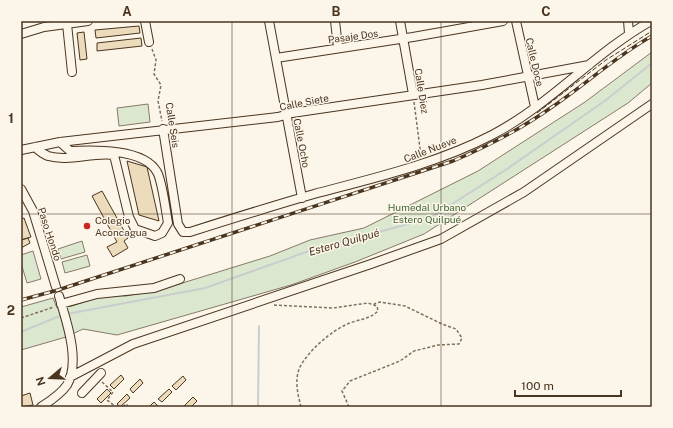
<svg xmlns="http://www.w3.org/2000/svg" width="673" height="428" font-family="'Public Sans',sans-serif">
<rect width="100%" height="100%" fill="#fbf6e9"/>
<!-- green -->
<path fill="#dce7d0" stroke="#887966" d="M652,52V83L628,103L424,234L355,262L291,285L117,335L83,329L66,337L21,350V307L53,298L57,308L72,306L105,295L126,296L163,289L270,256L310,240L364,228L478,171L585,102Z
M148,104L150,122L119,126L117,108Z
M82,241L85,252L61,259L58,249Z
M33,251L41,279L27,283L21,263V255Z
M87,255L90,266L65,273L62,262Z"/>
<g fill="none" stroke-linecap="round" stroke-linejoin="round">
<!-- stream -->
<path stroke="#c9cecd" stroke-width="2" d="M67,314L205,288L309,251L430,218L507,169L606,100L652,63
M21,332L62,315
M258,407L259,326"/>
</g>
<!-- building -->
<path fill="#ecdcbc" stroke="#4a3520" d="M139,26L140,33L96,38L95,30Z
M84,32L87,59L80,60L77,33Z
M141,38L142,46L97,51V43Z
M127,161L147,167L159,221L139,215Z
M102,191L128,238L124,241L128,248L113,257L107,247L117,242L92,196Z
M24,218L31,237L21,240V219Z
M28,238L30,243L21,248V240Z
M121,375L124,379L114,389L110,385Z
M183,376L186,380L176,390L172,386Z
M140,379L143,383L133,393L130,389Z
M107,389L111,393L101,403L97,399Z
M169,389L172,392L162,402L158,399Z
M30,393L33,405L21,407V396Z
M127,394L130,398L120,407L117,404Z
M193,397L197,401L191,407H183Z
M154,402L158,406L157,407H149Z"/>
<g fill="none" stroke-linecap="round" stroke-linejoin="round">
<!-- minor casing -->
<g stroke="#4a3520" stroke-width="10">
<path id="minor" d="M145,21L149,42
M269,21L302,198
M335,21L338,47
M400,21L413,94
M516,21L535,107
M628,21L629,33
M67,24L72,72
M21,34L44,27L88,21
M276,58L413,37L503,21
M163,129L178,224L183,232H190C231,219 272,206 314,194C374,178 436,164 492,135C550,105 594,53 651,21
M35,147C38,150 43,154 48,156C69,162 92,152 114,155L129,217L135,229L155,236L162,233L168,223C166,212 162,180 157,172C144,148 93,150 70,151L60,142
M21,150L60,142L278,117L292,113L482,85L589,65
M21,189L33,211L56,287
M61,304L97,294L154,288L180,279
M70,377L133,344L371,264L441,239L524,192L652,104
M82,393L101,373
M41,407C50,401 60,395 67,385C81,361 66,320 59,296"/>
</g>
<!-- path -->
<path stroke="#7f6f5c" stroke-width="1.5" stroke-dasharray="3 2" stroke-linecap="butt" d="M152,49L156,60L154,74L161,85L158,101L162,121
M414,102L421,156
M274,305L333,308L368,303L377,306L378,311C370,319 360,319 350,323C333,329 308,351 300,367C294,380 298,395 301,407
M21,318L54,307
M102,382L113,392L107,400L116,407
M123,407L126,404L129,407
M349,407L342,391L350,381L400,361L414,351L438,345L459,344L462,338L456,329L442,324L405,306L380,302L374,304"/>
<!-- minor -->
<use href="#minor" stroke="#fbf6e9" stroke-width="8"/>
<!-- rail casing -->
<g stroke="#4a3520" stroke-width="3.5">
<path id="rail" d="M21,300L58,290L453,161C488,146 521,129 552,107C586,84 616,56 652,36"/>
</g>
<!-- rail -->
<use href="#rail" stroke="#fbf6e9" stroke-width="2" stroke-dasharray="6" stroke-linecap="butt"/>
<!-- fence -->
<path stroke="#4a3520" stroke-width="1" stroke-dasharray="5 2" stroke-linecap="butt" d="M537,113L606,60L652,31"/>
</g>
<!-- grid -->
<path fill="none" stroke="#4a3520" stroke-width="1" stroke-opacity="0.55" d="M232,21V407M441,21V407M21,214H652"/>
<!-- markers -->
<circle fill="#c62828" stroke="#fbf6e9" stroke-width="1.5" cx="87" cy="226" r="4"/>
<g text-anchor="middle" stroke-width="3" stroke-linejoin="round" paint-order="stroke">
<!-- street labels -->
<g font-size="10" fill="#4a3520" stroke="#fbf6e9">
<text transform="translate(353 36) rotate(-8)" y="4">Pasaje Dos</text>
<text transform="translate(535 62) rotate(77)" y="4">Calle Doce</text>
<text transform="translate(422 91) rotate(81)" y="4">Calle Diez</text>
<text transform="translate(304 102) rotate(-11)" y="4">Calle Siete</text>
<text transform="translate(173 125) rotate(81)" y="4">Calle Seis</text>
<text transform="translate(302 143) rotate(79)" y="4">Calle Ocho</text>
<text transform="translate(430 149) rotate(-21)" y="4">Calle Nueve</text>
<text transform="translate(50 234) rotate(72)" y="4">Paso Hondo</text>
</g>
<!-- park labels -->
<g font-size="10" fill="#436837" stroke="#fbf6e9">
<text x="427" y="211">Humedal Urbano<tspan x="427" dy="12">Estero Quilpué</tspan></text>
</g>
<!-- poi labels -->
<g font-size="10" fill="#4a3520" stroke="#fbf6e9" text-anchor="start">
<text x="95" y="224">Colegio<tspan x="95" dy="12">Aconcagua</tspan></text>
</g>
<!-- water labels -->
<g font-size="11" font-style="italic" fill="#4a3520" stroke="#fbf6e9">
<text transform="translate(344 242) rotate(-16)" y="4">Estero Quilpué</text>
</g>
</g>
<!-- border -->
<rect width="673" height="428" fill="none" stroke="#fbf6e9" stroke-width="44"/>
<!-- north arrow -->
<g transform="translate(50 378) rotate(251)" stroke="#fbf6e9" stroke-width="3" paint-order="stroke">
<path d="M0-3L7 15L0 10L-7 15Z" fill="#4a3520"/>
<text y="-6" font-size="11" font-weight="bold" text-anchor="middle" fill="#4a3520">N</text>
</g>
<!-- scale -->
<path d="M515 390v6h106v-6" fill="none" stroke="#4a3520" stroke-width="2"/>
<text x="521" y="390" font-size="12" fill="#4a3520" stroke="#fbf6e9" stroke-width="3" paint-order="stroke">100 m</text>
<rect x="22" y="22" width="629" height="384" fill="none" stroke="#4a3520" stroke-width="1.5"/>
<g font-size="13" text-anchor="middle" font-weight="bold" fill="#4a3520">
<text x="127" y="16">A</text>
<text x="336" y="16">B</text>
<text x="546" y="16">C</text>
<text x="11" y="123">1</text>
<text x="11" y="315">2</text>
</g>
</svg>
